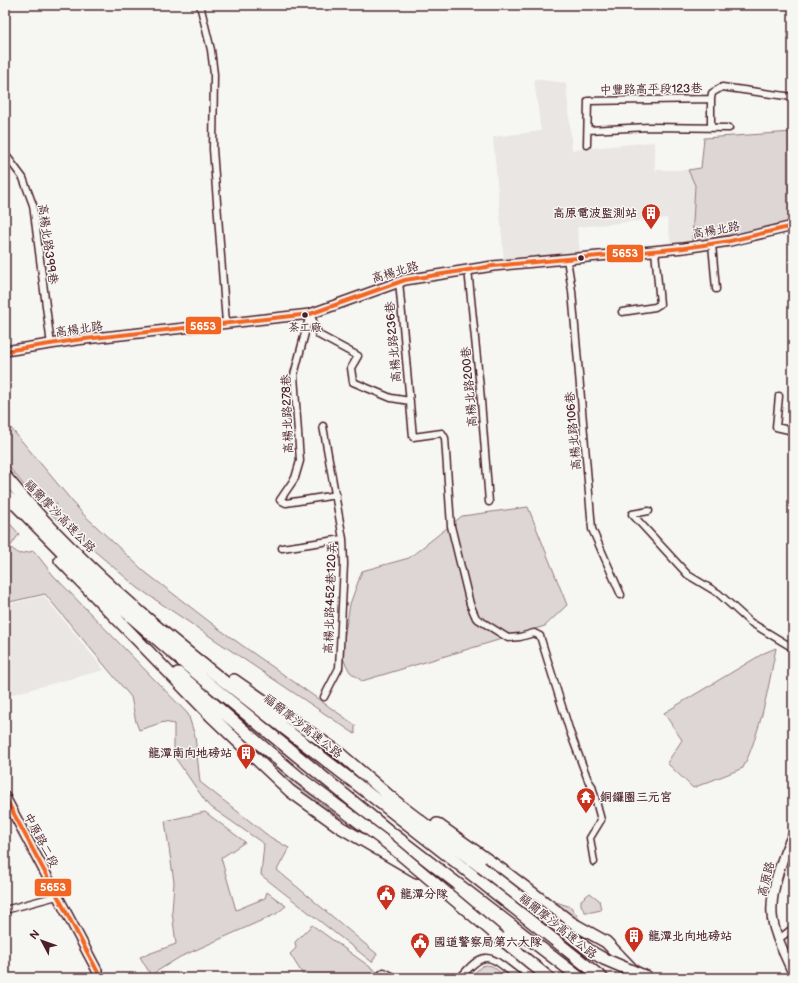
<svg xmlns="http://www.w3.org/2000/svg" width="798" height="983" font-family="'Balsamiq Sans','LXGW WenKai TC',sans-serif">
<rect width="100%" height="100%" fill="#f6f6f2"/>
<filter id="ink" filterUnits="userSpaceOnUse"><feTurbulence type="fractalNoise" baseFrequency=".025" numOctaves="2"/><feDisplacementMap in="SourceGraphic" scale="8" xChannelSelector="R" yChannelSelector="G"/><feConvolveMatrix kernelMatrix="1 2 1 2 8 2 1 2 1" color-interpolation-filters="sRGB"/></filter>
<g filter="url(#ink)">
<!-- built -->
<path fill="#e9e6e3" d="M534,79L566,83L572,150L654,142L655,170H688L695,185L692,242L671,244L667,218L577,227L580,253L504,259L493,137L541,131Z
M44,596L104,670L5,696V605Z"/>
<!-- green -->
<path fill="#ddd6d5" stroke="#947a80" d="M793,132V223L692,242L695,185L688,170L701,168L704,138Z
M5,421L82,513L145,572L219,629L355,725V734L138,588L51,514L57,504L53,502L41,506L5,462Z
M528,507L567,605L545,626L362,681L350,672L341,655L350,604L362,571L409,558L462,516Z
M5,518L19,534L10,547L19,554L34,551L53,575L188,714L195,736L200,782L270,837L289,848L277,870L377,954L372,962L261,875L264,844L208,805L174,756V724L164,722L139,730L136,722L131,697L45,594L5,603Z
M776,648C768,689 761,731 743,768L693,788L667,763L682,740L664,713L764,653Z
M196,695L301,788L364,836L306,800Z
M205,812L245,842L221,858L236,910L265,898L267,892L286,906L276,914L180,957L151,975L140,957L176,944L172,912L174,882L165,821Z
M590,893L599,900L601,910L592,912H585L581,905V900Z
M544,898L571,907L581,922Z
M312,925L377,972L372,978H305L290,954L296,948L295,942Z
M486,965L492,966L508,978H469L482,966Z"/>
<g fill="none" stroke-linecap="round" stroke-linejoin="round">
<!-- street casing -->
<g stroke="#4a1f2b" stroke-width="9">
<path id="street" d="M200,5L211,50L214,74L213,149L226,323
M711,126V99L712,93L722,87L793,97
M588,130L649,127L729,128
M587,145L588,101L711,99
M5,154L23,178L33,205L51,345
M712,244L716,289
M567,259L572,291L592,529L621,595
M468,269L480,388L489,502
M399,281L413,437L442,433L445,438L451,526L470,604L476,618L508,638L520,637L534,633L540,636L570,732L588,780L592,786L601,820L590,838L594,862
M622,312L655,307L660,304L655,251
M310,314L294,375L300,461L295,478L280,500L286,503L336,495
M310,314L319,335L358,356L351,368L353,382L391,398L410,401
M779,396L776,427L793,431
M323,426L343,539L344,564L339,668L324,697
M649,511L632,514L688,575L718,593L750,622L793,648
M282,548L343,539
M5,910L57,896
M779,939L793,928
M377,978L384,972L396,978
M460,978C487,946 490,957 519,978"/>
</g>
<!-- secondary casing -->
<g stroke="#4a1f2b" stroke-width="12">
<path id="secondary" d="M5,351L76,340L310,314L405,280L493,266L684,248L730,241L793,226
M5,797L101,978
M793,836C786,846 783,859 779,870C764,918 774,930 793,973"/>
</g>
<!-- highway casing -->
<g stroke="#4a1f2b" stroke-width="14">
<path id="highway" d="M5,476C91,581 208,670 315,752C412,827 507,902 602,978
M5,494L95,585L190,668L389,831L580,978
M60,560L211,716L290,791L340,827L417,872
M178,673L256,741
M234,680L338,752L402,807L481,867
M437,824L509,875L572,923L606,942L634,971
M454,894L517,938
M500,938L549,978"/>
</g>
<!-- street -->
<use href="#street" stroke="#f6f6f2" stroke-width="6"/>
<!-- secondary -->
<use href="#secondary" stroke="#f6f6f2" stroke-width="9"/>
<!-- highway -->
<use href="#highway" stroke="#f6f6f2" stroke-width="11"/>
<!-- highway-bridge casing -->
<g stroke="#4a1f2b" stroke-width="14" stroke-linecap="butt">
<path id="highway-bridge" d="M256,741L300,778L387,843L500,938
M481,867L590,951L604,959L649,978"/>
</g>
<!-- highway-bridge -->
<use href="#highway-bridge" stroke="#f6f6f2" stroke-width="11"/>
<!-- bus-1 casing -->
<g stroke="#f6f6f2" stroke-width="7">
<path id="bus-1" d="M5,351L76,340L310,314L405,280L493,266L684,248L730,241L793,226
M5,797L101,978"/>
</g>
<!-- bus-1 -->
<use href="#bus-1" stroke="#f26522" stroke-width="4"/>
</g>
</g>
<!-- icons -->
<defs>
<g id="building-pin" transform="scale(1)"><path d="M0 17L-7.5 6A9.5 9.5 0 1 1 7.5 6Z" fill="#c8321e" stroke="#f6f6f2"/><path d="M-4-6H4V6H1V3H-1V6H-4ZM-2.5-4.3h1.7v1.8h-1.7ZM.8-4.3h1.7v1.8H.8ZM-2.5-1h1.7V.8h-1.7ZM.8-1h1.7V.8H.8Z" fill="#fff"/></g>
<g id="temple-pin" transform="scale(1)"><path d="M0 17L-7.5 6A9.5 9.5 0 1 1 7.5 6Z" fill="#c8321e" stroke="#f6f6f2"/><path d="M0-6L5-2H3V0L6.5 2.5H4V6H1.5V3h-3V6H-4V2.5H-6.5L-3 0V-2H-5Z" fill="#fff"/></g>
<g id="civic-pin" transform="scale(1)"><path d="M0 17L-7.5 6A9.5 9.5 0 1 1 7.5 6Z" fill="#c8321e" stroke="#f6f6f2"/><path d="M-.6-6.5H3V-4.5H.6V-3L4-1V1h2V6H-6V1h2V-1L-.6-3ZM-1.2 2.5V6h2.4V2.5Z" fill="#fff"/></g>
</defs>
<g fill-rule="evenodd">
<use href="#building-pin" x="651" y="213"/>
<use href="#building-pin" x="246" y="753"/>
<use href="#temple-pin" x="586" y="797"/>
<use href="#civic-pin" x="386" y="894"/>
<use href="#building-pin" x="634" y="936"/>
<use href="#civic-pin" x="420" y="942"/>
</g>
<!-- markers -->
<g fill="#4a1f2b" stroke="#f6f6f2" stroke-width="1.5">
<circle cx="581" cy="258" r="3.5"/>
<circle cx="305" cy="315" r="3.5"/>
</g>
<g text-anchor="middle" stroke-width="3" stroke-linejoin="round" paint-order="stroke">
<!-- bus labels -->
<g font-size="11" fill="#4a1f2b" stroke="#f6f6f2">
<text x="305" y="331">茶工廠</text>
</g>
<!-- street labels -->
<g font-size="12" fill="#4a1f2b" stroke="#f6f6f2">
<text transform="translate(651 89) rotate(-1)" y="4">中豐路高平段123巷</text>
<text transform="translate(716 230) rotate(-10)" y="4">高楊北路</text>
<text transform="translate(48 244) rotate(82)" y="4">高楊北路399巷</text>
<text transform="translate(395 272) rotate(-16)" y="4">高楊北路</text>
<text transform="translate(79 329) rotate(-8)" y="4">高楊北路</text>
<text transform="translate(393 342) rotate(-95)" y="4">高楊北路236巷</text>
<text transform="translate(469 387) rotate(-95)" y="4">高楊北路200巷</text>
<text transform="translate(287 414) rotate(-92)" y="4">高楊北路278巷</text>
<text transform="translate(573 431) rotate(-95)" y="4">高楊北路106巷</text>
<text transform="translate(60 516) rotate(46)" y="4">福爾摩沙高速公路</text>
<text transform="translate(330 598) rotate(-88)" y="4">高楊北路452巷120弄</text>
<text transform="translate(303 726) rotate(38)" y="4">福爾摩沙高速公路</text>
<text transform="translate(41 840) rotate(62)" y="4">中原路二段</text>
<text transform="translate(766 879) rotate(-76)" y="4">高原路</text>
<text transform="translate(558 926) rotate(39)" y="4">福爾摩沙高速公路</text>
</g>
<!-- poi labels -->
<g font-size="12" font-weight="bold" fill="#4a1f2b" stroke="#f6f6f2" text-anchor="start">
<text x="637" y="217" text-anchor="end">高原電波監測站</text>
<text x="232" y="757" text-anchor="end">龍潭南向地磅站</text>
<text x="600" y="801">銅鑼圈三元宮</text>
<text x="400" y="898">龍潭分隊</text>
<text x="648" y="940">龍潭北向地磅站</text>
<text x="434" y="946">國道警察局第六大隊</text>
</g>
</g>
<g stroke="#f6f6f2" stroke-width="1.5">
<rect x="606" y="244" width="38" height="19" rx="4" fill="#f26522"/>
<rect x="185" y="316" width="37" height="19" rx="4" fill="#f26522"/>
<rect x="34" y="878" width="38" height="19" rx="4" fill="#f26522"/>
</g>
<g font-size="11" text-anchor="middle" font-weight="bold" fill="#fff">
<text x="625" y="257">5653</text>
<text x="203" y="330">5653</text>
<text x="53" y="891">5653</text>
</g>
<!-- margin -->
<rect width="798" height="983" fill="none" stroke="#f6f6f2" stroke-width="20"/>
<rect x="10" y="10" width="778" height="963" fill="none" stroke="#4a1f2b" stroke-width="1.5" filter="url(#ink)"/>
<!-- north arrow -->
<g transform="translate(42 941) rotate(311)" stroke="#f6f6f2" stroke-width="3" paint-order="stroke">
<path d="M0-3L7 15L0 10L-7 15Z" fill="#4a1f2b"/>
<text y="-6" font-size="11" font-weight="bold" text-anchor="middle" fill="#4a1f2b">N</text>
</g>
</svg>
